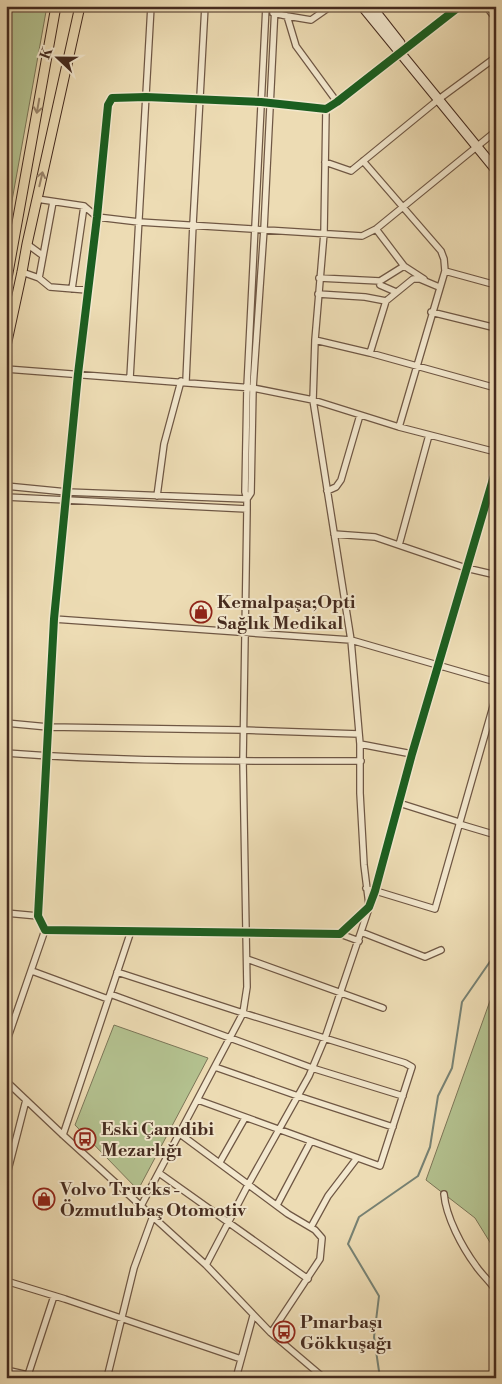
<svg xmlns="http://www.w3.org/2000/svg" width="502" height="1384" font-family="'Libre Bodoni',serif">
<rect width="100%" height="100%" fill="#eddcb4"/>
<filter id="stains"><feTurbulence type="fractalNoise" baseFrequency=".004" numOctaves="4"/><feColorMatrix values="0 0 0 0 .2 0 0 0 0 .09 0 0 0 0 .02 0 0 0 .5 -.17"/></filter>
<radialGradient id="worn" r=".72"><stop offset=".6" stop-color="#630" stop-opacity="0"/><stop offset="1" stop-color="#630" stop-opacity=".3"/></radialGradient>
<!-- green -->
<path fill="#b4c290" stroke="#7c7658" d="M6,6H47L6,234Z
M496,984V1252L475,1218L426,1180Z
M114,1025L208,1058L138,1190L75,1125Z"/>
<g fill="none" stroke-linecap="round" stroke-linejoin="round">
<!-- stream -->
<path stroke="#778274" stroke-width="2" d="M380,1378L374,1337L379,1296L348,1244L359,1217L418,1176L430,1147L438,1096L452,1068L462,1002L496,953"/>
<!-- street casing -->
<g stroke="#6f5744" stroke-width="8">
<path id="street" d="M460,6L337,102L326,109L261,102L146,97L112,98L108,105L97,217L78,374L54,619L38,916L45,930L340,934L369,907L375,891L412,754L496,469
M486,6L496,19
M273,13L287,16L296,46L337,102
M287,16L311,20L331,6
M326,109L324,233L315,340L313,400L351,640L360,744V793L364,865L369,905
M363,161L441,251L444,259L445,271L399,427
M325,162L351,171L439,99L496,57
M37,199L84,206L97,217L139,222L362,236L376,229L496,131
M376,229L404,266
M27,244L42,255
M445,271L496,285
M22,272L39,278L50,287L87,290
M39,278L53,202
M319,278L380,281L404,266L424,279
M380,285L396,292
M72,289L84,206
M318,294L365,297L386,301L413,279H420L439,287
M431,312L496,328
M315,340L370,353L496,388
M370,353L386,301
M6,369L253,388L313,400L399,427L496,452
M130,378L151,6
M186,381L193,224L205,6
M6,486L67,492L247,499
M327,491L336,487L341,480L360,415
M157,496L164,444L181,381
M6,497L247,509
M247,499L245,492L247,387L266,6
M334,534L375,537L466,568L496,575
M399,545L429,435
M54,619L351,640L496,682
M6,723L48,727L243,730L359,734
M360,744L412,754
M6,753C124,762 243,761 361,761
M399,803L459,822
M459,824L496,835
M366,888L435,909L496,696
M6,913L38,916
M361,932L425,957L441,950
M340,934L359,941
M247,959L383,1008
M32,971L108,999
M117,972L243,1013L405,1063L412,1067L380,1166L198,1100
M110,994L312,1068L403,1096
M6,1043L45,930
M215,1067L298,1096L393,1127
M6,1081L63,1135L206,1265L271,1333L324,1378
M180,1134L288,1214L315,1230L322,1238L320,1259L271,1333
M63,1135L131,931
M220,1162L245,1118
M159,1173L308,1279
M6,1178L26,1100
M444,1194C446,1217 462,1247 476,1266C482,1275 490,1281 496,1291
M277,1205L311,1141
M141,1206L243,1013L247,987L243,761L247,509V499L251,493L253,388L264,229L275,6
M311,1227L328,1196L357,1158
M206,1265L249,1183L309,1076L325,1038L369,908
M6,1281L65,1299L241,1359
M6,1370L41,1378
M28,1375L54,1296
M107,1378L134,1268L153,1216
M236,1378L253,1316"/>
</g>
<!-- secondary casing -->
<g stroke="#452b1f" stroke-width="11">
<path id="secondary" d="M362,6L496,170
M371,6L400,43"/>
</g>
<!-- primary casing -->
<g stroke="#452b1f" stroke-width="11">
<path id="primary" d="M6,284L56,6
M6,346L22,272L27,244L80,6"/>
</g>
<!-- street -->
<use href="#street" stroke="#f3e8ce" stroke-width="5.5"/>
<!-- secondary -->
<use href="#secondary" stroke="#f3e8ce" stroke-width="9"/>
<!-- primary -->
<use href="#primary" stroke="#eddcb4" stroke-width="9"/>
<!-- cycleway casing -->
<g stroke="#f3e8ce" stroke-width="11">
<path id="cycleway" d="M460,6L337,102L326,109L261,102L146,97L112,98L108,105L97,217L78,374L54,619L38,916L45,930L340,934L369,907L375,891L412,754L496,469"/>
</g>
<!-- cycleway -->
<use href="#cycleway" stroke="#1b5e20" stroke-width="8"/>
</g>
<!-- one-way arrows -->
<defs><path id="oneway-shaft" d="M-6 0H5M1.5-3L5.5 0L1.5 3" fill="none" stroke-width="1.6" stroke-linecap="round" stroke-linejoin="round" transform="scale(1.25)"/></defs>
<g stroke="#99846a">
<use href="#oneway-shaft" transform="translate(38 106) rotate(100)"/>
<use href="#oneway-shaft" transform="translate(41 179) rotate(-77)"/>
</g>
<!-- icons -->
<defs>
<g id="shop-ring" transform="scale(1.125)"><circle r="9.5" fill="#f3e8ce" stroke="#8f2418" stroke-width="1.5"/><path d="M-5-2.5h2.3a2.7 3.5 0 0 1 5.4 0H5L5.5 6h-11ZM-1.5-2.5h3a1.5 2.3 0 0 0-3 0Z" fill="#8f2418"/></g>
<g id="bus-ring" transform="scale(1.125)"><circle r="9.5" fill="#f3e8ce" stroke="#8f2418" stroke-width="1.5"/><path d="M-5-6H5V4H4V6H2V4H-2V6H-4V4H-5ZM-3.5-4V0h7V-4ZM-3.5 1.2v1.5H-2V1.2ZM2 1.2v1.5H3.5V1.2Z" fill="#8f2418"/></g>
</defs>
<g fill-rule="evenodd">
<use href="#shop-ring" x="201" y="612"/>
<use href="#bus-ring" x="85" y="1139"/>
<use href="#shop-ring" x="44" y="1199"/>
<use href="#bus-ring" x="284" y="1332"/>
</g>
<g text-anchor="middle" stroke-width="4" stroke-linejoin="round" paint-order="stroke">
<!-- poi labels -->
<g font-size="18" font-weight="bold" fill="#452b1f" stroke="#f3e8ce" text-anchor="start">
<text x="217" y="608">Kemalpaşa;Opti<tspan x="217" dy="21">Sağlık Medikal</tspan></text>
<text x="101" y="1135">Eski Çamdibi<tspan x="101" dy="21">Mezarlığı</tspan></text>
<text x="60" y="1195">Volvo Trucks -<tspan x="60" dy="21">Özmutlubaş Otomotiv</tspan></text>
<text x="300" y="1328">Pınarbaşı<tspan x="300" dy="21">Gökkuşağı</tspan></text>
</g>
</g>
<!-- margin -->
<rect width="502" height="1384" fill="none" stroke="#eddcb4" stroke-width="25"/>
<rect x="8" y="8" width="487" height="1369" fill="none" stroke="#452b1f" stroke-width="2.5"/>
<rect x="12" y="12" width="477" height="1359" fill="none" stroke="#452b1f"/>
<!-- north arrow -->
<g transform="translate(58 58) rotate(292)" stroke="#f3e8ce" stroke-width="4" paint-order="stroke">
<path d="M0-4L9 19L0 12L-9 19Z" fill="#452b1f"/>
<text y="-8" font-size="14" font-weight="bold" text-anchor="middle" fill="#452b1f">K</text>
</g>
<rect width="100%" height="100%" filter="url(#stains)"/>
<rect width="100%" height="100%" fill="url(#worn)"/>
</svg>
